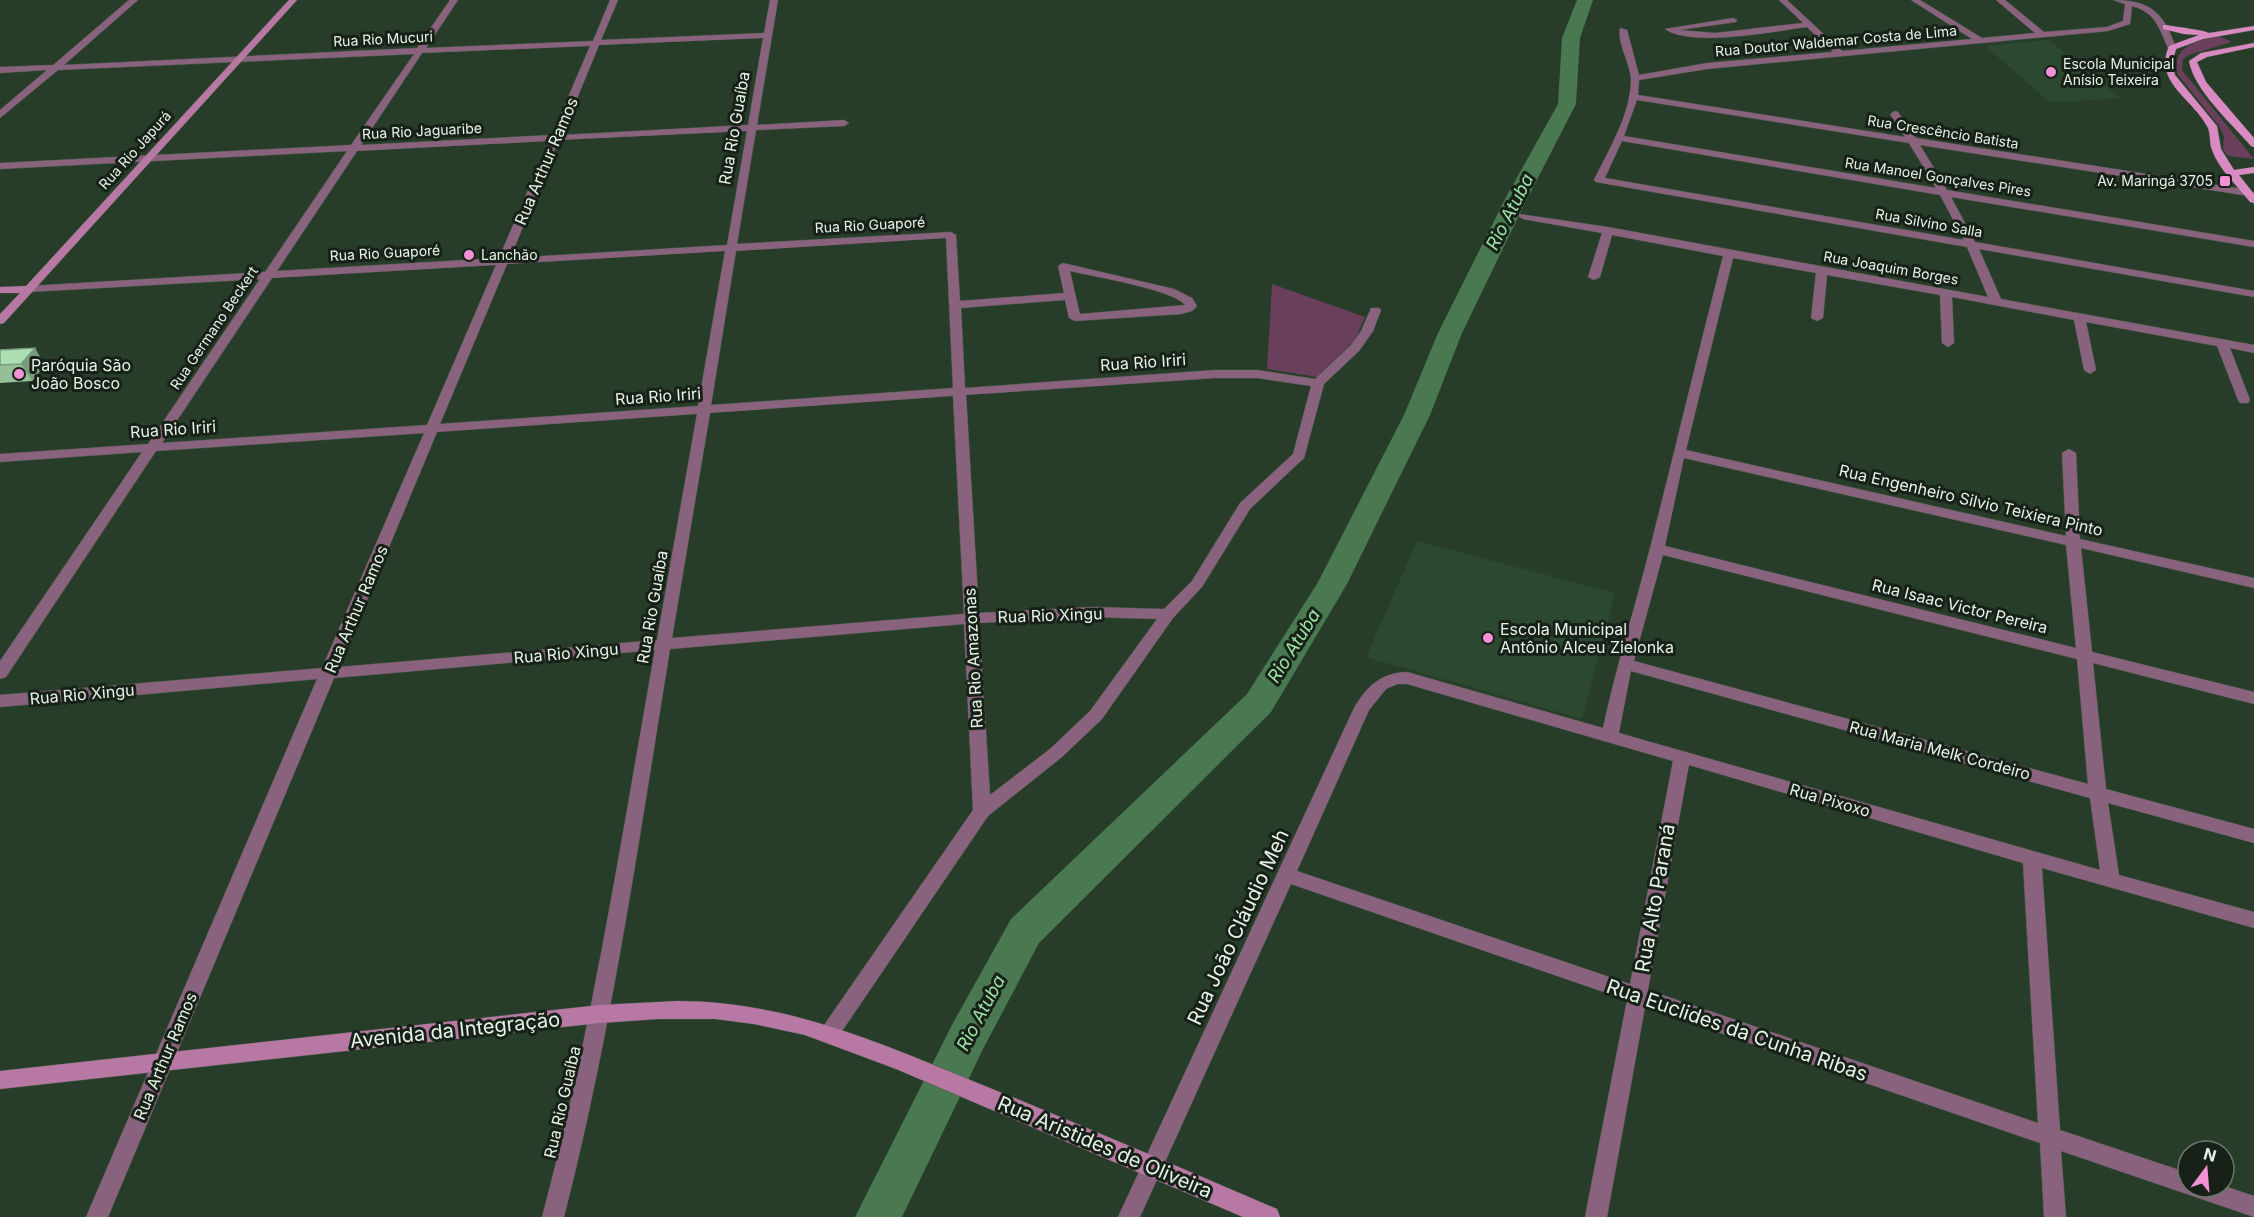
<svg xmlns="http://www.w3.org/2000/svg" width="2254" height="1217" font-family="Inter,sans-serif">
<rect width="100%" height="100%" fill="#273d29"/>
<!-- built -->
<path fill="#2c4830" d="M2049,40L2120,98L2051,103L1985,46Z
M1417,541L1615,593L1582,719L1366,657Z"/>
<!-- green -->
<path fill="#693f5c" d="M2219,36L2232,42L2189,55L2183,59L2182,70L2254,159L2228,156L2223,149L2224,136L2219,126L2178,75C2170,47 2197,40 2219,36Z
M1272,284L1365,317L1355,340L1317,377L1267,369Z"/>
<g fill="none" stroke-linecap="round" stroke-linejoin="round">
<!-- river -->
<path fill="#4a7951" fill-rule="evenodd" d="M1577,0H1593L1580,38L1576,104L1527,199L1462,333L1430,415L1347,584L1271,712L1039,943L983,1049L902,1217H855L953,1023L1011,919L1247,694L1317,584L1404,415L1438,333L1505,199L1558,104L1562,38Z"/>
<!-- street casing -->
<g stroke="#465a47" stroke-width="1">
<path id="street" d="M129,0H138L64,65L417,48L450,0H458L426,48L593,41L610,0H618L601,40L764,33L770,0H778L757,125L844,120L849,123L844,126L756,130L737,244L951,232L956,235L960,301L1064,293L1058,266L1063,263L1174,289L1192,298L1197,306L1192,311L1181,314L1075,321L1069,318L1065,300L961,308L965,388L1215,370H1257L1315,379L1351,345L1361,331L1371,308H1379L1381,310L1373,331L1359,351L1324,384L1304,458L1250,509L1202,587L1173,618L1102,719L1062,757L988,816L836,1040L829,1043L822,1040L819,1034L822,1028L973,810L964,624L670,649C639,839 612,1030 564,1217H542C592,1031 621,840 655,650L334,678L108,1217H86L317,679L0,707V695L322,668L424,433L156,451L6,677L0,679V661L142,452L0,462V454L148,444L260,279L29,292L23,289L29,286L265,272L347,151L0,169V163L351,145L414,54L58,70L0,118V110L47,70L0,73V67L53,65ZM763,38L748,125L562,135L599,45ZM590,46L552,135L361,145L422,53ZM747,131L727,245L510,258L559,140ZM549,141L499,258L277,271L357,151ZM946,238L953,388L711,405L736,251ZM725,251L698,406L440,424L507,264ZM496,265L427,425L162,443L272,278ZM1070,271C1091,276 1175,290 1185,305L1080,314ZM1215,378H1257L1311,386L1293,454L1240,503L1192,581L1164,609L1093,607L979,613L966,395ZM953,396L964,614L672,638L710,413ZM697,414L657,640L339,667L437,432ZM1093,617L1157,619L1090,711L1050,749L990,795L979,623Z
M1779,0H1787L1842,51L1972,39L1911,0H1920L1982,38L2035,33L1996,0H2005L2044,32L2107,27L2123,21L2125,4L2113,0C2151,0 2164,13 2176,48L2169,50C2159,29 2157,13 2132,6L2130,24L2108,31L1707,69L1639,80L1638,95L1905,137L1890,114L1895,111L1898,112L1916,138L2249,190L2254,193L2249,196L1920,145L1947,190L2254,241V247L1951,197L1975,242L2254,291V297L1979,249L2001,299L2254,345V353L2230,348L2250,400L2248,403H2240L2238,400L2217,346L2086,322L2096,370L2090,374L2084,370L2074,320L1952,297L1954,343L1948,347L1942,343L1940,295L1827,275L1823,318L1817,321L1811,318L1816,273L1733,258L1686,450L2066,536L2062,453L2069,449L2076,453L2080,539L2254,578V588L2081,548L2092,652L2254,692V704L2093,663L2106,789L2254,829V843L2108,803L2119,875L2254,912V928L2042,868L2060,1130L2188,1173V1187L2224,1186L2254,1196V1217L2061,1151L2066,1217H2044L2040,1143L1645,1007L1607,1217H1585L1627,1000L1291,884L1140,1217H1118L1354,708C1367,686 1381,673 1407,672L1603,728C1616,667 1635,608 1650,548C1675,450 1698,353 1723,256L1612,235L1600,277L1594,280L1588,277L1602,233L1523,219L1518,216L1519,214L1608,227L1988,297L1967,247L1596,182L1594,180C1609,149 1631,114 1631,79C1630,62 1617,44 1620,28L1627,30L1639,75L1707,63L1833,52L1807,27C1774,31 1692,48 1665,29L1733,18L1737,20L1736,22L1679,30L1715,33L1803,23ZM1637,100L1909,143L1936,188L1624,136ZM1622,141L1940,195L1964,240L1605,178ZM1684,458L2066,545L2076,648L1665,546ZM1663,555L2077,659L2088,784L1634,661ZM1631,671L2090,798L2100,870L1619,733ZM1398,684H1407L1673,761L1630,984L1297,871L1369,710L1386,689ZM1689,765L2023,863L2038,1123L1648,990Z"/>
</g>
<!-- secondary casing -->
<g stroke="#465a47" stroke-width="1">
<path id="secondary" d="M289,0H297L4,323L0,324V314L20,293H0V287L26,286Z
M677,1001C787,1001 880,1043 980,1084C1080,1124 1178,1167 1277,1209L1280,1217H1243L896,1069L805,1035L754,1024L715,1019H658L600,1023L0,1089V1071L600,1005Z"/>
</g>
<!-- primary casing -->
<g stroke="#465a47" stroke-width="1">
<path id="primary" d="M2166,25C2176,27 2204,30 2209,33L2254,26V30L2203,39L2176,49L2172,64L2175,75L2217,126L2221,149L2234,170L2254,167V173L2239,175L2254,194V203L2250,202C2238,186 2219,170 2212,150C2209,143 2211,135 2208,128C2194,99 2153,83 2169,46L2199,35L2184,34L2163,29V25Z
M2254,43V47L2207,57L2197,62L2206,82L2254,138V147L2251,146C2231,123 2194,90 2189,61L2201,53Z"/>
</g>
<!-- street -->
<use href="#street" fill="#89627d" fill-rule="evenodd"/>
<!-- secondary -->
<use href="#secondary" fill="#b779a4" fill-rule="evenodd"/>
<!-- primary -->
<use href="#primary" fill="#da8ac2" fill-rule="evenodd"/>
</g>
<!-- wall -->
<path fill="#94c099" d="M0,350L45,365L32,381L0,383Z"/>
<!-- shaded-wall -->
<path fill="#789c7d" d="M35,348L45,365L32,381L21,364Z"/>
<!-- building -->
<path fill="#acdfb2" stroke="#789c7d" stroke-width="1.5" d="M35,348L21,364L0,365V350Z"/>
<!-- markers -->
<g fill="#f391d6" stroke="#172118" stroke-width="2">
<circle cx="2051" cy="72" r="6"/>
<rect x="2219" y="175" width="12" height="12" rx="3"/>
<circle cx="469" cy="255" r="6"/>
<circle cx="19" cy="374" r="6"/>
<circle cx="1488" cy="638" r="6"/>
</g>
<g text-anchor="middle" stroke-width="6" stroke-linejoin="round" paint-order="stroke">
<!-- far-street labels -->
<g font-size="14" fill="#e6f3e7" stroke="#172118">
<text transform="translate(383 39) rotate(-3)" y="5">Rua Rio Mucuri</text>
<text transform="translate(1836 41) rotate(-5)" y="5">Rua Doutor Waldemar Costa de Lima</text>
<text transform="translate(422 131) rotate(-3)" y="5">Rua Rio Jaguaribe</text>
<text transform="translate(1943 132) rotate(9)" y="5">Rua Crescêncio Batista</text>
<text transform="translate(135 150) rotate(-48)" y="5">Rua Rio Japurá</text>
<text transform="translate(1938 177) rotate(9)" y="5">Rua Manoel Gonçalves Pires</text>
<text transform="translate(1929 223) rotate(10)" y="5">Rua Silvino Salla</text>
<text transform="translate(870 225) rotate(-3)" y="5">Rua Rio Guaporé</text>
<text transform="translate(385 253) rotate(-3)" y="5">Rua Rio Guaporé</text>
<text transform="translate(1891 268) rotate(10)" y="5">Rua Joaquim Borges</text>
<text transform="translate(214 328) rotate(-56)" y="5">Rua Germano Beckert</text>
</g>
<!-- far-poi labels -->
<g font-size="14" fill="#e6f3e7" stroke="#172118" text-anchor="start">
<text x="2063" y="69">Escola Municipal<tspan x="2063" dy="16">Anísio Teixeira</tspan></text>
<text x="2213" y="186" text-anchor="end">Av. Maringá 3705</text>
<text x="481" y="260">Lanchão</text>
</g>
<!-- street labels -->
<g font-size="16" fill="#e6f3e7" stroke="#172118">
<text transform="translate(734 128) rotate(-80)" y="6">Rua Rio Guaíba</text>
<text transform="translate(546 161) rotate(-67)" y="6">Rua Arthur Ramos</text>
<text transform="translate(1143 362) rotate(-4)" y="6">Rua Rio Iriri</text>
<text transform="translate(658 396) rotate(-4)" y="6">Rua Rio Iriri</text>
<text transform="translate(173 429) rotate(-4)" y="6">Rua Rio Iriri</text>
<text transform="translate(1971 500) rotate(13)" y="6">Rua Engenheiro Silvio Teixiera Pinto</text>
<text transform="translate(1960 606) rotate(14)" y="6">Rua Isaac Victor Pereira</text>
<text transform="translate(652 607) rotate(-80)" y="6">Rua Rio Guaíba</text>
<text transform="translate(356 609) rotate(-67)" y="6">Rua Arthur Ramos</text>
<text transform="translate(1050 615) rotate(-2)" y="6">Rua Rio Xingu</text>
<text transform="translate(566 653) rotate(-5)" y="6">Rua Rio Xingu</text>
<text transform="translate(973 658) rotate(-93)" y="6">Rua Rio Amazonas</text>
<text transform="translate(82 694) rotate(-5)" y="6">Rua Rio Xingu</text>
<text transform="translate(1940 750) rotate(15)" y="6">Rua Maria Melk Cordeiro</text>
<text transform="translate(1830 800) rotate(16)" y="6">Rua Pixoxo</text>
<text transform="translate(165 1056) rotate(-67)" y="6">Rua Arthur Ramos</text>
<text transform="translate(562 1102) rotate(-77)" y="6">Rua Rio Guaíba</text>
</g>
<!-- poi labels -->
<g font-size="16" fill="#e6f3e7" stroke="#172118" text-anchor="start">
<text x="31" y="371">Paróquia São<tspan x="31" dy="18">João Bosco</tspan></text>
<text x="1500" y="635">Escola Municipal<tspan x="1500" dy="18">Antônio Alceu Zielonka</tspan></text>
</g>
<!-- water labels -->
<g font-size="18" font-style="italic" fill="#9ce3a5" stroke="#172118">
<text transform="translate(1510 212) rotate(-63)" y="6">Rio Atuba</text>
<text transform="translate(1294 646) rotate(-58)" y="6">Rio Atuba</text>
<text transform="translate(981 1013) rotate(-62)" y="6">Rio Atuba</text>
</g>
<!-- near-street labels -->
<g font-size="20" fill="#e6f3e7" stroke="#172118">
<text transform="translate(1655 898) rotate(-80)" y="7">Rua Alto Paraná</text>
<text transform="translate(1238 927) rotate(-65)" y="7">Rua João Cláudio Meh</text>
<text transform="translate(455 1030) rotate(-6)" y="7">Avenida da Integração</text>
<text transform="translate(1737 1030) rotate(19)" y="7">Rua Euclides da Cunha Ribas</text>
<text transform="translate(1105 1147) rotate(23)" y="7">Rua Aristides de Oliveira</text>
</g>
</g>
<!-- north arrow -->
<g transform="translate(2206 1169) rotate(16)"><circle r="28" fill="#172118" stroke="#6a756b" stroke-width="1.5"/>
<path d="M0-4.5L10 22L0 15L-10 22Z" fill="#f391d6"/>
<text y="-9" font-size="16" font-weight="bold" text-anchor="middle" fill="#e6f3e7">N</text>
</g>
</svg>
